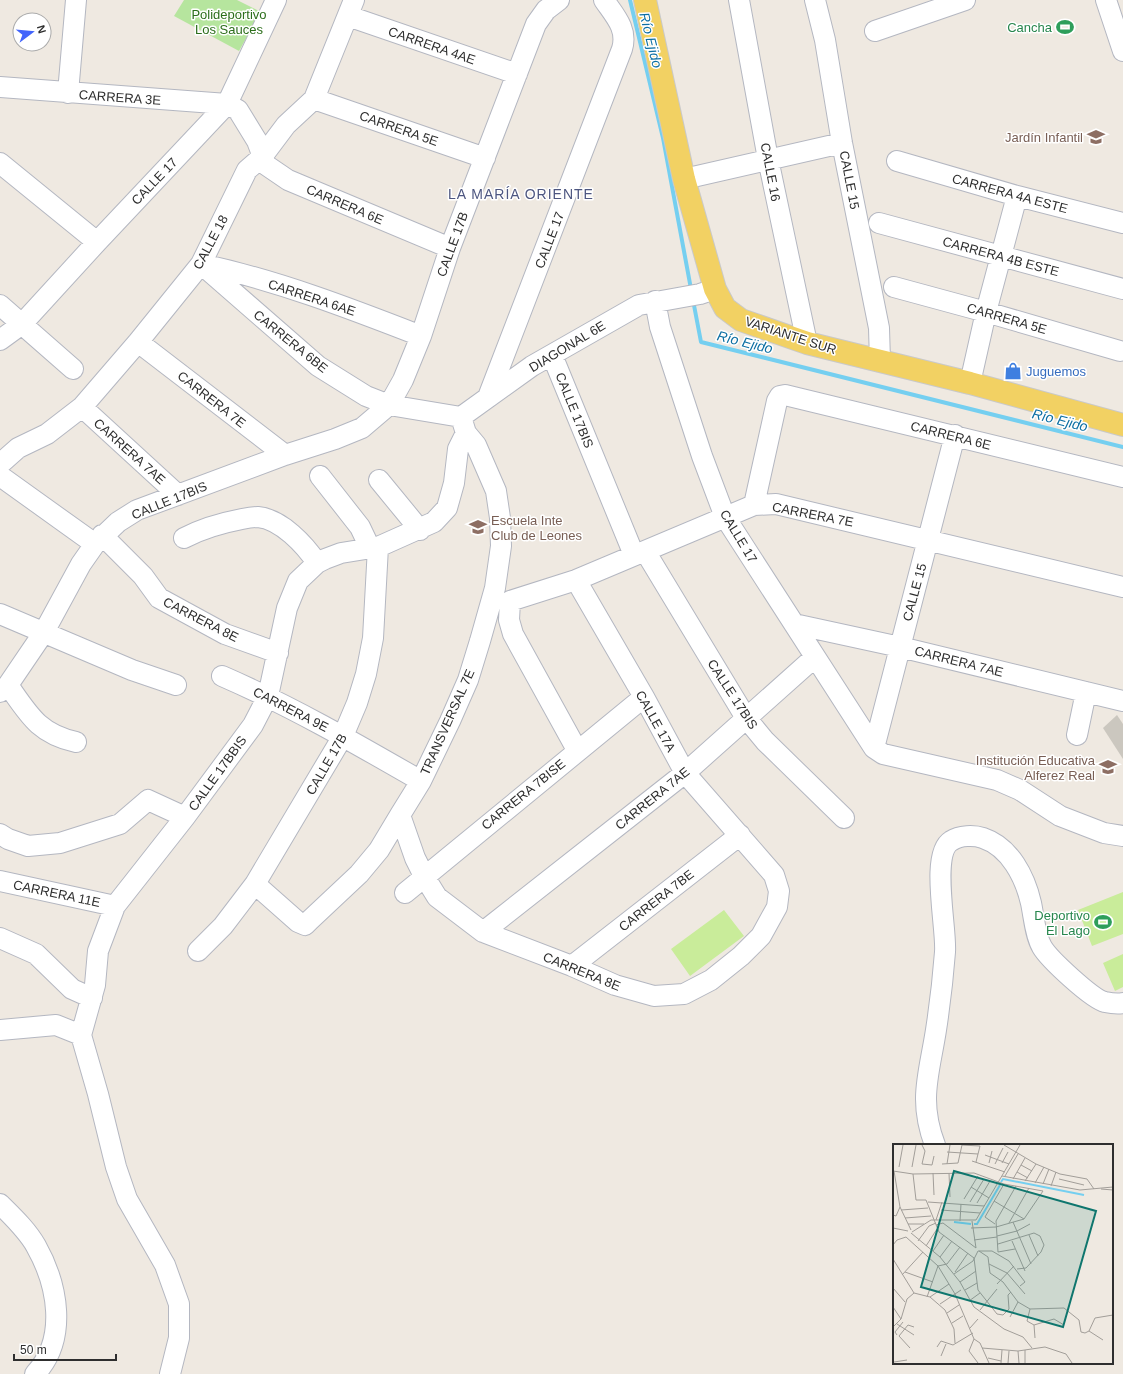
<svg xmlns="http://www.w3.org/2000/svg" width="1123" height="1374" font-family="Helvetica,sans-serif">
<rect width="100%" height="100%" fill="#efe9e1"/>
<!-- green -->
<path fill="#b6e59e" d="M184,0H237L261,12L239,51L174,16Z"/>
<!-- pitch -->
<path fill="#c9ec9a" d="M1123,892V934L1092,946L1078,910Z
M724,910L744,936L690,976L671,949Z
M1123,954V987L1115,991L1103,963Z"/>
<g fill="none" stroke-linecap="round" stroke-linejoin="round">
<!-- stream -->
<path stroke="#75cff0" stroke-width="4" d="M630,0L663,138L691,289
M693,300L701,342L1123,447"/>
</g>
<!-- building -->
<path fill="#cbc7bf" d="M1117,715L1123,724V759L1103,728Z"/>
<g fill="none" stroke-linecap="round" stroke-linejoin="round">
<!-- minor casing -->
<g stroke="#b4b7c1" stroke-width="22">
<path id="minor" d="M739,0L768,159L807,343
M815,0L825,40L842,143L879,328L880,361
M1106,0L1123,51
M348,16L517,74
M875,31L965,0
M0,87L227,104L238,110L257,141L266,165L288,180L450,248
M68,93L76,0
M314,99L485,158
M897,161L1017,196L1123,223
M0,163L97,242
M684,179L842,143
M879,223L1123,289
M201,264L318,366L366,396L389,405L461,417
M201,264C276,280 349,308 421,336
M894,287L986,312L1120,351
M655,301L660,327L702,456L725,517L874,748L883,754L997,780L1020,790L1060,816L1104,833L1123,836
M0,305L73,369
M0,340L22,324L97,242L227,104L276,0
M138,342L285,455
M552,355L634,555
M970,383L986,312L1017,196
M488,397L622,49C628,29 615,16 604,0
M82,407L178,495
M461,417L532,366L639,305L700,294L715,289
M0,464L18,448L47,434L82,407L138,342L201,264L247,170L262,157L286,125L314,99L354,0
M0,476L95,544
M320,476L360,527L370,548
M379,480L420,530
M754,505L777,401L780,396L785,395L1123,477
M102,535L143,576L159,598L225,634L278,653
M184,538C203,528 221,523 242,519C247,518 253,517 258,517C281,519 305,545 317,563
M645,551L746,718L765,741L844,818
M510,601L576,580L754,505L776,504L1123,587
M510,601L509,620L513,634L577,750
M0,614L132,670L176,685
M794,624L900,647L1123,701
M222,676C291,706 355,743 421,781
M8,685C29,715 39,734 76,742
M0,692L8,685L44,632L81,564L95,544L118,522L137,510L285,455L335,439L362,428L389,405L403,380L421,336L450,248L536,24L546,10L559,0
M1077,735L1086,692
M874,748L955,435
M400,815L415,858L424,876L437,897L483,932L572,966L615,985L654,996L684,994L711,980L741,956L761,936L777,907L779,891L774,875L685,773L644,697L576,580
M0,834L8,839L28,846L60,843L120,824L148,800L185,817
M0,881L115,906
M255,884L298,922L305,925L310,920L359,874L379,850L400,815L421,781L450,721L468,680L480,641L495,588L501,546L500,518L496,491L476,445L466,433L461,417
M405,893L644,697
M483,932L685,773L815,657
M0,938L36,954L72,989L92,998
M198,951L223,926L255,884L343,736L357,703L366,674L373,638L378,547
M572,966L740,835
M0,1030L56,1025L81,1035
M81,1035L95,985L98,951L115,906L185,817L253,725L268,696L287,608L298,581L317,563L325,559L341,553L378,547L434,522L447,508L454,483L458,449L466,433
M81,1035L98,1094L116,1167L127,1199L165,1265L179,1304V1338L170,1374
M935,1145C918,1100 929,1075 936,1030C940,1004 943,978 945,952C947,929 930,854 951,841C960,835 974,835 983,838C1010,847 1025,877 1031,903C1034,917 1035,935 1042,947C1049,959 1092,999 1105,1002C1110,1003 1118,1004 1123,1003
M0,1204C13,1217 27,1230 36,1246C58,1285 68,1339 35,1374"/>
</g>
<!-- major casing -->
<g stroke="#c9c9c9" stroke-width="24">
<path id="major" d="M645,0L684,179L715,289L725,308L741,320L807,343L970,383L1123,425"/>
</g>
<!-- minor -->
<use href="#minor" stroke="#fff" stroke-width="20"/>
<!-- major -->
<use href="#major" stroke="#f2d163" stroke-width="22"/>
</g>
<!-- icons -->
<defs>
<g id="stadium-bare" transform="scale(1.38)"><path d="M0-5a6.5 5 0 1 0 0 10a6.5 5 0 1 0 0-10ZM-3.5-1.8h7v3.6h-7Z" fill="#2e9e5b" stroke="#fff" stroke-width="2.5" paint-order="stroke"/></g>
<g id="school-bare" transform="scale(1.38)"><path d="M0-5L7-2L0 1L-7-2ZM-4 1L0 2.5L4 1V4Q0 6-4 4Z" fill="#8d6e63" stroke="#fff" stroke-width="2.5" paint-order="stroke"/></g>
<g id="shop-bare" transform="scale(1.38)"><path d="M-5-2.5h2.3a2.7 3.5 0 0 1 5.4 0H5L5.5 6h-11ZM-1.5-2.5h3a1.5 2.3 0 0 0-3 0Z" fill="#3f7fe0" stroke="#fff" stroke-width="2.5" paint-order="stroke"/></g>
</defs>
<g fill-rule="evenodd">
<use href="#stadium-bare" x="1065" y="27"/>
<use href="#school-bare" x="1096" y="137"/>
<use href="#shop-bare" x="1013" y="371"/>
<use href="#school-bare" x="478" y="527"/>
<use href="#school-bare" x="1108" y="767"/>
<use href="#stadium-bare" x="1103" y="922"/>
</g>
<g text-anchor="middle" stroke-width="3" stroke-linejoin="round" paint-order="stroke">
<!-- park labels -->
<g font-size="13" fill="#2c6e1b" stroke="#fff">
<text x="229" y="19">Polideportivo<tspan x="229" dy="15">Los Sauces</tspan></text>
</g>
<!-- leisure labels -->
<g font-size="13" fill="#27864d" stroke="#fff" text-anchor="end">
<text x="1052" y="32">Cancha</text>
<text x="1090" y="920">Deportivo<tspan x="1090" dy="15">El Lago</tspan></text>
</g>
<!-- street labels -->
<g font-size="13" fill="#2e2e2e" stroke="#fff">
<text transform="translate(432 45) rotate(19)" y="5">CARRERA 4AE</text>
<text transform="translate(120 97) rotate(4)" y="5">CARRERA 3E</text>
<text transform="translate(399 128) rotate(19)" y="5">CARRERA 5E</text>
<text transform="translate(771 172) rotate(79)" y="5">CALLE 16</text>
<text transform="translate(850 180) rotate(79)" y="5">CALLE 15</text>
<text transform="translate(154 181) rotate(-46)" y="5">CALLE 17</text>
<text transform="translate(1010 193) rotate(15)" y="5">CARRERA 4A ESTE</text>
<text transform="translate(345 204) rotate(23)" y="5">CARRERA 6E</text>
<text transform="translate(549 240) rotate(-69)" y="5">CALLE 17</text>
<text transform="translate(210 242) rotate(-62)" y="5">CALLE 18</text>
<text transform="translate(452 244) rotate(-70)" y="5">CALLE 17B</text>
<text transform="translate(1001 256) rotate(15)" y="5">CARRERA 4B ESTE</text>
<text transform="translate(312 297) rotate(18)" y="5">CARRERA 6AE</text>
<text transform="translate(1007 318) rotate(16)" y="5">CARRERA 5E</text>
<text transform="translate(791 335) rotate(18)" y="5">VARIANTE SUR</text>
<text transform="translate(291 341) rotate(39)" y="5">CARRERA 6BE</text>
<text transform="translate(567 346) rotate(-31)" y="5">DIAGONAL 6E</text>
<text transform="translate(212 399) rotate(38)" y="5">CARRERA 7E</text>
<text transform="translate(575 410) rotate(68)" y="5">CALLE 17BIS</text>
<text transform="translate(951 435) rotate(14)" y="5">CARRERA 6E</text>
<text transform="translate(130 451) rotate(42)" y="5">CARRERA 7AE</text>
<text transform="translate(169 500) rotate(-22)" y="5">CALLE 17BIS</text>
<text transform="translate(813 514) rotate(11)" y="5">CARRERA 7E</text>
<text transform="translate(739 536) rotate(59)" y="5">CALLE 17</text>
<text transform="translate(914 592) rotate(-75)" y="5">CALLE 15</text>
<text transform="translate(201 619) rotate(27)" y="5">CARRERA 8E</text>
<text transform="translate(959 661) rotate(14)" y="5">CARRERA 7AE</text>
<text transform="translate(733 694) rotate(57)" y="5">CALLE 17BIS</text>
<text transform="translate(291 709) rotate(27)" y="5">CARRERA 9E</text>
<text transform="translate(656 721) rotate(61)" y="5">CALLE 17A</text>
<text transform="translate(447 722) rotate(-66)" y="5">TRANSVERSAL 7E</text>
<text transform="translate(326 764) rotate(-60)" y="5">CALLE 17B</text>
<text transform="translate(217 773) rotate(-54)" y="5">CALLE 17BBIS</text>
<text transform="translate(523 794) rotate(-39)" y="5">CARRERA 7BISE</text>
<text transform="translate(652 798) rotate(-39)" y="5">CARRERA 7AE</text>
<text transform="translate(57 893) rotate(12)" y="5">CARRERA 11E</text>
<text transform="translate(656 900) rotate(-38)" y="5">CARRERA 7BE</text>
<text transform="translate(582 971) rotate(22)" y="5">CARRERA 8E</text>
</g>
<!-- education labels -->
<g font-size="13" fill="#785e54" stroke="#fff" text-anchor="end">
<text x="1083" y="142">Jardín Infantil</text>
<text x="491" y="525" text-anchor="start">Escuela Inte<tspan x="491" dy="15">Club de Leones</tspan></text>
<text x="1095" y="765">Institución Educativa<tspan x="1095" dy="15">Alferez Real</tspan></text>
</g>
<!-- shop labels -->
<g font-size="13" fill="#366cbe" stroke="#fff" text-anchor="start">
<text x="1026" y="376">Juguemos</text>
</g>
<!-- water labels -->
<g font-size="14" font-style="italic" fill="#0d6fa3" stroke="#fff">
<text transform="translate(651 40) rotate(76)" y="5">Río Ejido</text>
<text transform="translate(745 342) rotate(14)" y="5">Río Ejido</text>
<text transform="translate(1060 420) rotate(14)" y="5">Río Ejido</text>
</g>
<!-- neighbourhood labels -->
<g font-size="14" letter-spacing="1" fill="#4d5680" stroke="#fff">
<text x="521" y="199">LA MARÍA ORIENTE</text>
</g>
</g>
<!-- overview -->
<g transform="translate(893 1144)">
<rect width="220" height="220" fill="#efe9e1"/>
<path fill="none" stroke="#75cff0" stroke-width="2" d="M108,38L110,35L191,51M61,78L78,80M81,80H84L107,41"/>
<path fill="none" stroke="#a29e99" stroke-width="1" d="M29,1L32,7L29,20L39,21L41,12M69,1L87,2L83,18M111,1L143,20L167,30L194,35L201,45M54,8L85,10M92,11L116,20M79,17L112,28M96,19L99,7M109,19L115,8M49,20L65,19L69,1M54,20L57,1M102,20L110,4M128,21L139,27M6,23L10,1M19,23L23,1M0,27L20,30L81,29L111,40L150,47L131,75M1,27L7,63L18,86M124,28L135,34M40,29L41,51M56,29L57,53M20,30L23,56H33L46,88L81,114M109,32L187,46L220,43M112,32L125,10M120,35L132,14M166,35L191,41M132,37L143,20M142,39L151,23M150,40L156,25M158,42L163,28M78,43L96,54M208,45L220,46M71,55L85,32M101,57L131,75M35,58L91,62M77,58L91,35M84,59L97,37M8,66L35,64M48,66L87,69M0,71L3,72L7,63M12,74L38,72M43,76L49,58M67,77L68,60M79,77L83,104M120,78L138,120M116,79L136,44M15,80H31M102,80L92,73L111,40M43,81L50,79L83,104M0,84L15,87M78,84L103,83L131,75M19,88L38,76H83L127,1M18,89L47,113L67,138L81,163L111,185L130,193L139,204M136,91L145,112M104,92L124,87L137,80M13,93L45,122L62,150L81,195M81,96L104,93M25,97L36,82L43,79M119,97L132,127M105,100L141,89L147,92L151,101L148,108L133,124L124,125M0,101L4,96L13,93M33,102L44,85M40,107L51,91M85,107H99L116,117L132,138L127,142M86,107L95,113L97,129L110,138L125,158L137,165M105,108L103,77L123,42M105,108L122,105M47,113L59,97M81,114L85,146L104,170L110,171L116,165L115,151L118,148M0,115L21,149L37,153L52,166L61,185L62,199M96,120L114,129L132,150M12,128L40,138M62,128L75,109M61,130L80,117L85,107M9,131L30,108M67,138L83,127M104,140L121,122M0,144L12,158M72,146L84,139M34,153L45,122L54,120L67,103M37,153L56,140M76,157L87,149M47,160L68,146M0,163L8,175M137,165L171,164L186,176L188,188L192,189L196,187L202,174L220,171M137,165L134,177L141,181L161,175L171,181M87,166L104,145M54,169L66,161M117,173L125,158M59,179L70,172M4,180L21,191M141,181L142,194M0,183L8,175L14,155L21,149M77,184L85,175M196,187L210,196M4,191L2,188L10,178M81,195L87,199L96,219M81,195L76,207L85,219M44,203L48,197L60,201L80,189M17,204L6,192L15,181L21,183M89,204L125,207L152,203L173,210L179,219M132,206V219M125,207L126,219M48,212L53,200M95,214L108,217M1,218L14,216M108,219L109,206M115,219L116,207"/>
<path fill="#0f766e" fill-opacity="0.15" stroke="#0f766e" stroke-width="2" d="M61,27L203,67L170,183L28,143Z"/>
<rect width="220" height="220" fill="none" stroke="#2e2e2e" stroke-width="2"/>
</g>
<!-- north arrow -->
<g transform="translate(32 32) rotate(74)"><circle r="19" fill="#ffffff" stroke="#ababab"/>
<path d="M0-3L7 15L0 10L-7 15Z" fill="#4264fb"/>
<text y="-6" font-size="11" font-weight="bold" text-anchor="middle" fill="#2e2e2e">N</text>
</g>
<!-- scale -->
<path d="M14 1354v6h102v-6" fill="none" stroke="#2e2e2e" stroke-width="2"/>
<text x="20" y="1354" font-size="12" fill="#2e2e2e" stroke="#ffffff" stroke-width="3" paint-order="stroke">50 m</text>
</svg>
